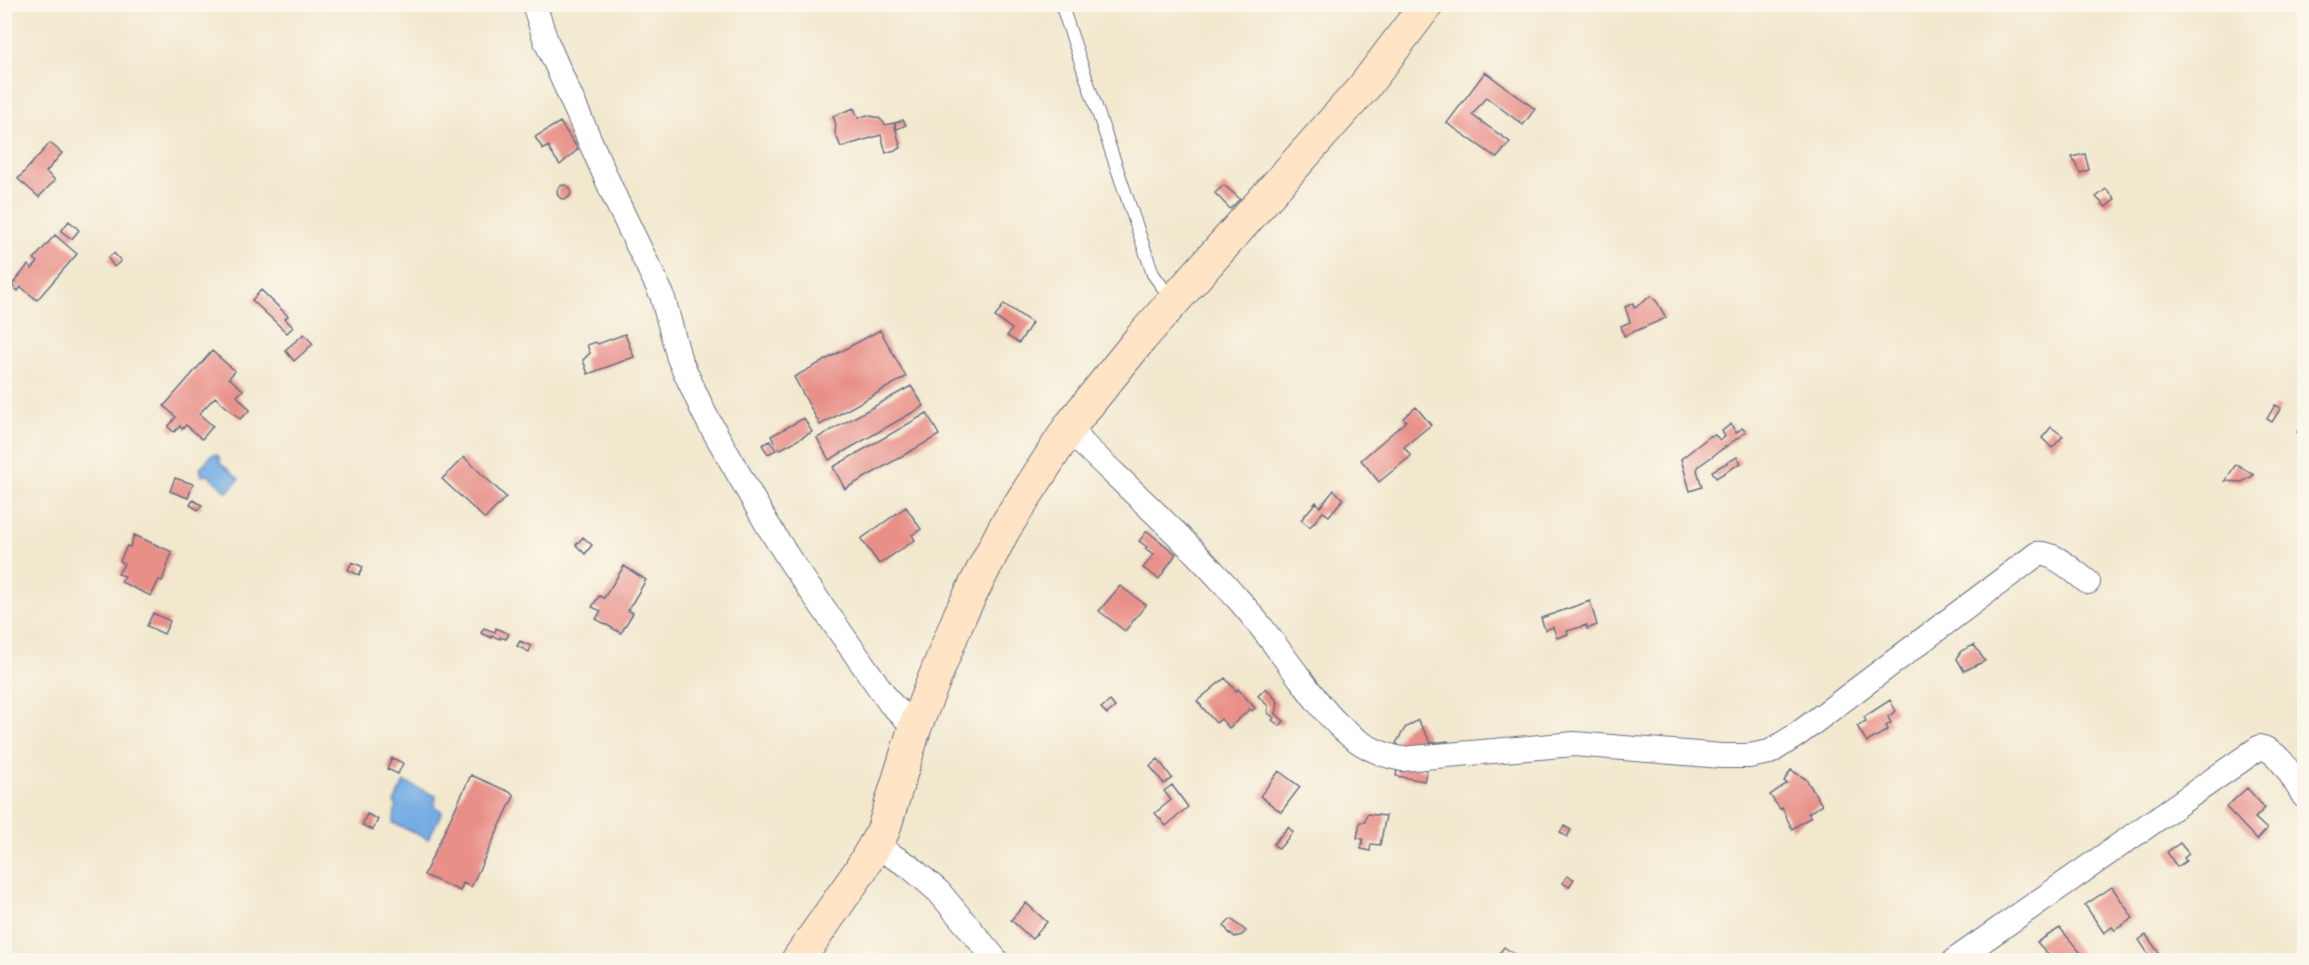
<svg xmlns="http://www.w3.org/2000/svg" width="2309" height="965" font-family="'Shantell Sans',sans-serif">
<rect width="100%" height="100%" fill="#fbf7ec"/>
<filter id="ink" filterUnits="userSpaceOnUse"><feTurbulence type="fractalNoise" baseFrequency=".0167" numOctaves="2"/><feDisplacementMap in="SourceGraphic" scale="12" xChannelSelector="R" yChannelSelector="G"/><feConvolveMatrix kernelMatrix="1 2 1 2 8 2 1 2 1" color-interpolation-filters="sRGB"/></filter>
<filter id="wash" filterUnits="userSpaceOnUse"><feTurbulence type="fractalNoise" baseFrequency=".008" numOctaves="4" result="noise"/><feDisplacementMap in="SourceGraphic" scale="24" xChannelSelector="R" yChannelSelector="G"/><feGaussianBlur stdDeviation="1.35" result="paint"/><feColorMatrix in="noise" values="0 0 0 0 0 0 0 0 0 0 0 0 0 0 0 0 0 1.4 0 .05"/><feComposite in="paint" operator="in"/></filter>
<g filter="url(#wash)">
<rect width="100%" height="100%" fill="#f2e8ce"/>
<!-- water -->
<path fill="#72ace3" stroke="#466ea0" stroke-width="1.5" d="M216,454L220,458V463L239,479L227,492L208,475L202,476L200,468L212,455Z
M404,782L436,796L435,806L442,812L428,839L393,823L396,805L394,802Z"/>
<g id="blocks">
<!-- building -->
<path fill="#e88f88" d="M1485,72L1535,109L1523,125L1486,97L1472,115L1510,142L1497,158L1447,123Z
M854,108L858,118L867,115L879,118L886,125L894,123L901,148L886,153L881,135L841,147L835,133L836,125L833,116Z
M903,120L906,125L897,129L895,123Z
M560,122L578,149L560,165L550,151L549,146L543,149L535,137Z
M50,143L62,153L46,172L55,180L39,197L18,179Z
M2085,154L2089,170L2080,173L2072,157Z
M557 192a7 7 0 1 1 14 0a7 7 0 1 1-14 0Z
M1224,185L1240,199L1230,209L1215,193Z
M2106,189L2115,199L2106,207L2096,197Z
M69,221L79,230L72,239L61,231Z
M55,235L77,254L37,300L21,287L18,291L12,285L28,265L32,269L38,262L34,259Z
M114,253L121,261L114,267L108,258Z
M261,290L288,316L285,319L293,327L287,333L252,300Z
M1651,296L1657,302L1666,318L1624,336L1621,326L1630,322L1625,307L1633,303L1634,308Z
M1004,304L1032,323L1019,343L1007,336L1012,329L995,317Z
M880,330L906,377L820,425L794,377Z
M304,334L313,344L294,361L285,350Z
M625,334L634,357L588,374L583,360L590,353L587,345L596,342L598,344Z
M212,351L235,371L229,378L243,390L237,396L250,410L240,419L215,397L199,414L213,426L202,439L186,425L182,429L180,426L174,432L168,427L176,417L164,406Z
M911,386L924,406L829,460L817,438Z
M2275,405L2281,408L2272,422L2267,419Z
M1416,407L1431,425L1404,447L1411,456L1379,482L1361,460L1406,421L1403,418Z
M927,413L939,435L845,489L833,467Z
M804,418L812,432L779,450L771,436Z
M2304,422V438L2297,432Z
M1731,424L1736,433L1742,428L1746,432L1699,466L1697,470L1702,487L1690,491L1681,459L1710,436L1715,435L1720,440L1725,437L1722,431Z
M2051,427L2063,436L2052,448L2042,438Z
M770,441L776,450L768,454L762,445Z
M464,457L506,497L485,519L442,479Z
M1737,457L1741,463L1716,478L1712,471Z
M2236,464L2254,475L2242,482L2225,481Z
M175,478L193,484L188,498L170,491Z
M1334,490L1343,499L1329,516L1323,512L1310,527L1301,520L1316,502L1320,507Z
M193,500L202,505L198,510L190,505Z
M906,507L921,529L912,535L915,540L879,564L861,539Z
M1147,531L1176,554L1159,579L1143,568L1154,554L1145,549L1147,547L1139,541Z
M134,535L172,552L162,581L159,580L151,596L121,582L125,576L118,574L124,564L120,561L127,546L130,547Z
M583,537L592,545L585,554L576,545Z
M352,562L363,567L359,575L348,570Z
M624,566L646,580L628,610L633,613L621,633L596,619L601,611L592,607L599,596L604,598Z
M1120,586L1146,605L1125,631L1099,611Z
M1590,601L1597,625L1587,629V625L1567,631L1568,634L1557,638L1553,627L1545,630L1541,618Z
M153,613L170,621L164,634L147,626Z
M484,628L495,632L496,628L509,634L506,639L500,637V639L492,636V638L481,633Z
M520,641L531,646L529,652L517,646Z
M1974,645L1985,661L1964,671L1957,659L1961,651Z
M1225,678L1236,691L1238,689L1255,708L1252,711L1250,709L1229,728L1221,719L1216,723L1197,701Z
M1266,688L1278,702L1276,714L1284,721L1280,726L1272,720L1274,718L1268,713V706L1258,696Z
M1890,700L1896,711L1888,717L1891,723L1886,726L1888,730L1867,742L1857,726L1866,721L1864,717Z
M1110,701L1115,707L1107,714L1101,708Z
M1418,720L1431,743L1448,741L1449,749L1405,751L1396,743L1405,728Z
M392,758L403,763L398,774L387,769Z
M1158,759L1172,778L1164,784L1150,766Z
M1398,764L1427,770L1424,781L1396,776Z
M1791,770L1806,779L1822,805L1808,813L1811,817L1792,829L1782,808L1780,809L1770,795L1787,783L1784,781Z
M1279,771L1300,787L1281,812L1260,796Z
M471,775L512,793L514,796L471,887L463,883L460,891L424,875Z
M1172,785L1188,807L1166,826L1155,813L1171,800L1164,791Z
M2247,788L2265,808L2255,818L2267,829L2257,840L2226,807Z
M367,814L378,819L373,830L362,825Z
M1367,814L1386,816L1380,845L1371,844L1370,851L1361,849L1363,839L1357,838L1360,822H1365Z
M1564,826L1571,830L1567,837L1560,832Z
M1288,827L1293,832L1279,849L1273,844Z
M2180,843L2189,854L2184,858L2186,861L2177,867L2167,852Z
M1567,876L1574,879L1569,887L1563,883Z
M2112,887L2133,918L2115,930L2112,927L2104,933L2085,905Z
M1026,903L1047,922L1032,939L1011,920Z
M1231,919L1246,931L1242,935L1235,937L1230,934L1224,926Z
M2060,928L2085,958L2082,960H2061L2060,958L2053,960L2037,942Z
M2146,935L2159,953L2151,958L2139,940Z
M1504,947L1523,960H1499L1496,958Z"/>
</g>
</g>
<g filter="url(#ink)">
<use href="#blocks" fill-opacity="0" stroke="#667085" stroke-width="1.5"/>
<g fill="none" stroke-linecap="round" stroke-linejoin="round">
<!-- lane casing -->
<g stroke="#667085" stroke-width="14">
<path id="lane" d="M1061,4L1153,274L1172,300"/>
</g>
<!-- street casing -->
<g stroke="#667085" stroke-width="26">
<path id="street" d="M534,4L546,41L616,200L662,295L679,358L705,415L767,524L791,562L890,703L915,727
M1071,425L1082,443C1134,493 1189,543 1237,598C1258,621 1277,648 1296,673C1326,713 1350,749 1402,759L1574,744L1722,756H1749L1770,752L1798,734L2037,554C2055,552 2074,572 2088,582
M874,845L909,866L939,892L996,960
M1955,960L2260,747C2280,750 2294,781 2304,796"/>
</g>
<!-- secondary casing -->
<g stroke="#667085" stroke-width="35">
<path id="secondary" d="M798,960L860,871L883,831L915,727L960,615L1004,529L1071,425L1141,338L1364,87L1427,4"/>
</g>
<!-- lane -->
<use href="#lane" stroke="#fff" stroke-width="12"/>
<!-- street -->
<use href="#street" stroke="#fff" stroke-width="24"/>
<!-- secondary -->
<use href="#secondary" stroke="#ffe4c6" stroke-width="33"/>
</g>
</g>
<!-- margin -->
<rect width="2309" height="965" fill="none" stroke="#fbf7ec" stroke-width="24"/>
</svg>
